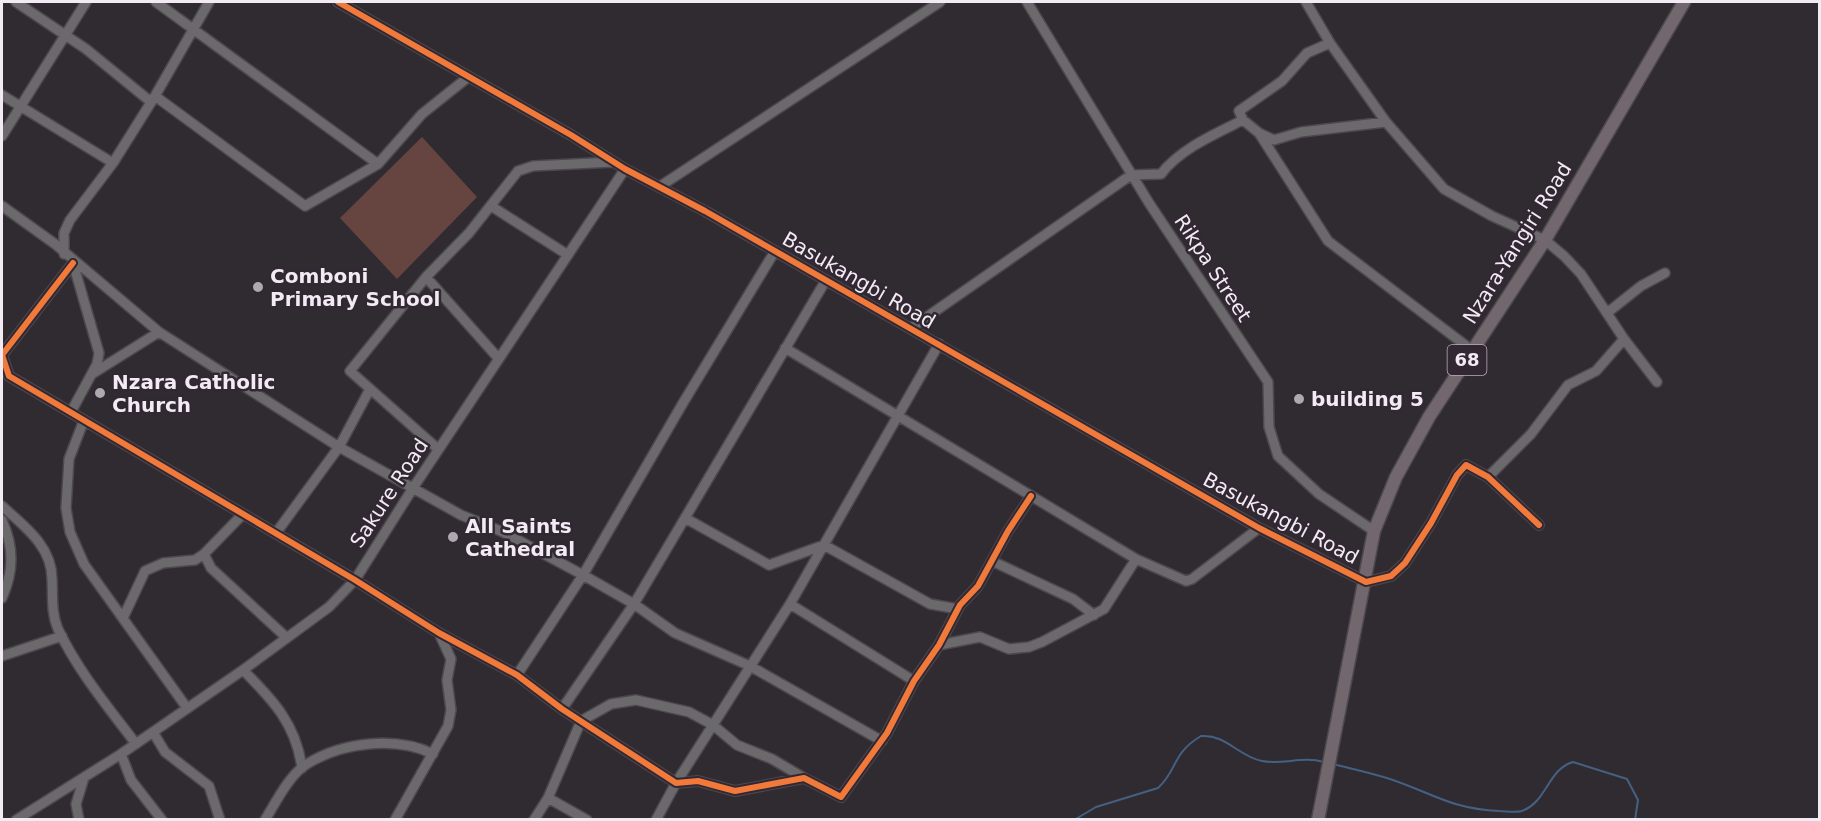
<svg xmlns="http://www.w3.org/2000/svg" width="1821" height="821" font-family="'DejaVu Sans',sans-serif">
<rect width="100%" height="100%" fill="#302b31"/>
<!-- green -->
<path fill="#664440" d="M422,137L477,197L397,279L340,218Z"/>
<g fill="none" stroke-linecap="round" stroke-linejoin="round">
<!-- stream -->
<path stroke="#446083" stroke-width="2" d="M1333,764C1352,769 1371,773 1390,779C1432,793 1451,809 1499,811C1506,811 1515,813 1522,811C1547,802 1548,769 1573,762L1627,779L1638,800L1635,820
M1074,820L1096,807L1158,788C1178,770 1171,754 1201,736C1226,734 1239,757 1262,761C1283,765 1303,756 1324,762"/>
<!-- minor casing -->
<g stroke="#4c484d" stroke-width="12">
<path id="minor" d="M16,2L86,49L151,102
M156,2L378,164
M338,2L571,135L625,169L705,211L1259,528L1366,582L1391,576L1405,563L1431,523L1457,475L1466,465L1488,477L1539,525
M1027,2L1149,203L1268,382L1269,427L1278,456L1319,494L1374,531
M1306,2L1330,43L1386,122
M2,95L113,163
M155,96L305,206L378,164L422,114L467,78
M1243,120L1239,111L1282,81L1307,53L1330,43
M1259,133L1328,241L1473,351
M2,136L86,2
M659,187L940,2
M2,206L55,244L159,332L339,447L461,515L503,532L583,575L634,604L675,633L750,666L882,741
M491,206L568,255
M64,254V233L70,220L113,163L155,96L209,2
M73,263L2,355L9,376L355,580L439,633L517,675L562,709L676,783L698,781L735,791L804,778L841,797L887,733L914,681L939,645L960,605L978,586L1008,531L1031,496
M426,277L499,359
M1607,313L1641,286L1665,273
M911,328L1131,175L1161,174C1180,149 1215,134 1243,120L1259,133L1274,140L1301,132L1386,122L1444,189L1492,216L1545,240L1564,256L1581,274L1624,339L1657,382
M785,348L1136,559
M92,374L159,332
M71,412L97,364L99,353L73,263
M84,420L69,459L66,508L70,532L84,564L187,708
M438,449L350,371L426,277L469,233L518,171L533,166L613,162
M1488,477L1531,434L1568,385L1596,371L1624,339
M2,506C24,526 52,546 52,579C53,596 51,613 58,629C78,671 108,707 136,744
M685,518L769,565L824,545L930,604L958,609
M2,520C14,547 14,571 2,598
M276,533L339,447L370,389
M204,554L211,568L287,638
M992,561L1073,599L1094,615
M790,604L914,681
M123,618L145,571L163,563L195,560L204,554L243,514
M939,645L980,637L1009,649L1029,647L1042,642L1104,609L1136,559L1186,581L1192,579L1259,528
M2,656L62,636
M243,670C273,700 296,724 302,768
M517,675L583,575L683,403L775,251
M562,709L634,604L826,280
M153,732L165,752L209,786L220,820
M121,754L131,780L162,820
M548,798L587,820
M16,820L121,754L243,670L329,607L355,580L413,488L625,169
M79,820L76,804L84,778
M265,820C276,802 289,775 307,764C342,742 396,736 433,754
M395,820L448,726L451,710L447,680L451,659L439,633
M534,820L548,798L581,721L611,704L636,700L689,712L713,725L737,745L772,759L804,778
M656,820L676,783L790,604L939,344"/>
</g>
<!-- major casing -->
<g stroke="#4c484d" stroke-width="15">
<path id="major" d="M1318,820L1374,531L1396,477L1429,417L1545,240L1684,2"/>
</g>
<!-- minor -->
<use href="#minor" stroke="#6c696d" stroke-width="9"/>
<!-- major -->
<use href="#major" stroke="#71676d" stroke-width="12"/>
<!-- cycleway casing -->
<g stroke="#322834" stroke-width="10">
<path id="cycleway" d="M338,2L571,135L625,169L705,211L1259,528L1366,582L1391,576L1405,563L1431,523L1457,475L1466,465L1488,477L1539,525
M73,263L2,355L9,376L355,580L439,633L517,675L562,709L676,783L698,781L735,791L804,778L841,797L887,733L914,681L939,645L960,605L978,586L1008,531L1031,496"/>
</g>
<!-- cycleway -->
<use href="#cycleway" stroke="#f17a3a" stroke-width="6"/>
</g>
<!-- markers -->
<g fill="#aea8af" stroke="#322834" stroke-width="2">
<circle cx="258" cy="287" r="6"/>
<circle cx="100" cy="393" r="6"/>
<circle cx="1299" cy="399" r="6"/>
<circle cx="453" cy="537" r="6"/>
</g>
<g text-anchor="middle" stroke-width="5" stroke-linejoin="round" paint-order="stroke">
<!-- shield labels -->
<rect fill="#322834" stroke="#b8b0ba" stroke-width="1.5" x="1447.5" y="345" width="39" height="30" rx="4.5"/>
<g font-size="18" font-weight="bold" fill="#f2ebf3">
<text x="1467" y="366">68</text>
</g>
<!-- street labels -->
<g font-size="20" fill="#f2ebf3" stroke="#322834">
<text transform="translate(1517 243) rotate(-58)" y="7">Nzara-Yangiri Road</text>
<text transform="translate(1213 268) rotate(57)" y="7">Rikpa Street</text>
<text transform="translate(859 280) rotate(30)" y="7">Basukangbi Road</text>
<text transform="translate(389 493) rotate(-57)" y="7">Sakure Road</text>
<text transform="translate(1281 518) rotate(28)" y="7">Basukangbi Road</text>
</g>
<!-- poi labels -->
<g font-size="20" font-weight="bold" fill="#f2ebf3" stroke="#322834" text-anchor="start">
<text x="270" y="283">Comboni<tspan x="270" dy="23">Primary School</tspan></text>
<text x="112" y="389">Nzara Catholic<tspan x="112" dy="23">Church</tspan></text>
<text x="1311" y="406">building 5</text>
<text x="465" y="533">All Saints<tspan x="465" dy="23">Cathedral</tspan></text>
</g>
</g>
<!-- border -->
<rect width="1821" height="821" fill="none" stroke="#f2ebf3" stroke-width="6"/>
</svg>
